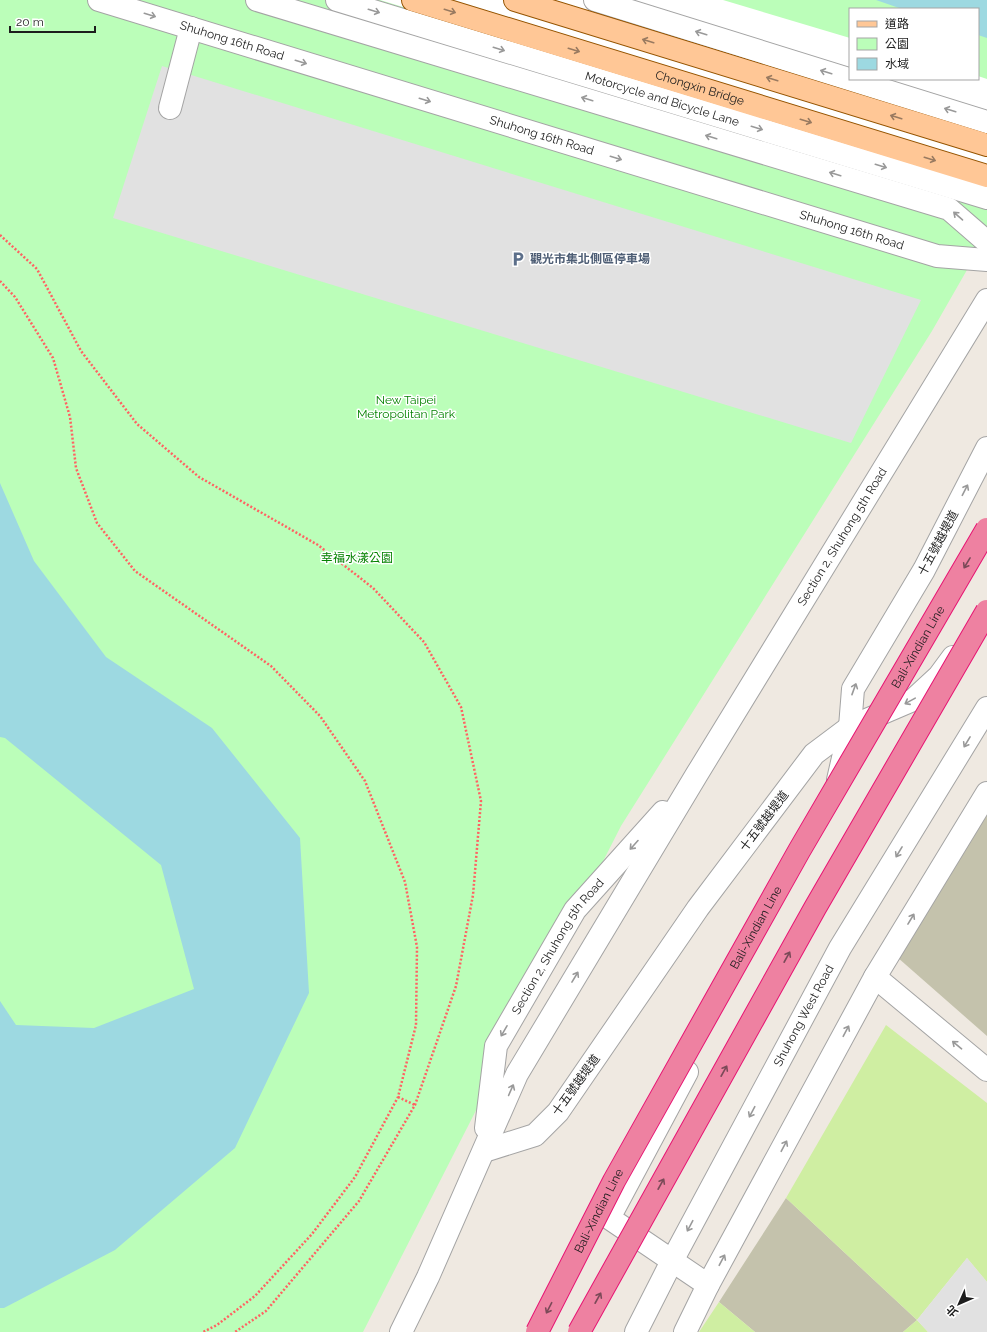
<svg xmlns="http://www.w3.org/2000/svg" width="987" height="1332" font-family="Raleway,'Noto Sans TC',sans-serif">
<rect width="100%" height="100%" fill="#efe9e1"/>
<!-- construction -->
<path fill="#c4c2ac" d="M987,796V1036L889,950Z
M786,1198L917,1320L903,1332H755L719,1302Z"/>
<!-- grass -->
<path fill="#cfeea2" d="M886,1025L987,1103V1282L967,1258L917,1320L928,1332H903L917,1320L786,1198Z
M719,1302L755,1332H699Z"/>
<!-- park -->
<path fill="#bbfeb9" fill-rule="evenodd" d="M0,0H987V235L932,331L621,826L363,1332H0ZM850,9H978V79H850Z"/>
<!-- parking -->
<path fill="#e1e1e1" d="M162,66L921,300L851,443L113,218Z
M967,1258L987,1282V1332H928L917,1320Z"/>
<!-- water -->
<path fill="#9dd9e1" d="M876,0H987V38L978,35V9H902Z
M0,483L34,561L106,657L212,728L300,838L309,993L235,1148L115,1250L4,1308H0V1001L16,1025L94,1028L194,989L161,865L5,738L0,737Z"/>
<!-- pier -->
<path fill="#fff" d="M380,0H723L850,38V79H978V76L987,79V186Z"/>
<g fill="none" stroke-linecap="round" stroke-linejoin="round">
<!-- minor casing -->
<g stroke="#a4a4a4" stroke-width="24">
<g id="minor">
<path id="s1" d="M99,0L937,256L987,260"/>
<path d="M257,0L949,209L987,242"/>
<path id="s2" d="M337,0L987,198"/>
<path d="M595,0L987,122"/>
<path d="M170,108L191,28"/>
<path d="M838,780L850,727L853,689L924,570L987,448"/>
<path d="M875,977L987,1070"/>
<path d="M687,1072L609,1218L708,1285"/>
<path id="s3" d="M486,1128L496,1046L575,910L663,812"/>
<path d="M484,1151L535,1135L558,1112L698,908L814,754L850,727L913,700L939,676L953,657"/>
<path id="s4" d="M401,1332L428,1277L517,1074L697,774L987,300"/>
<path id="s5" d="M636,1332L672,1261L840,948L987,708"/>
<path d="M685,1332L708,1285L875,977L987,793"/>
</g>
</g>
<!-- major casing -->
<g stroke="#955400" stroke-width="24">
<g id="major">
<path id="s6" d="M413,0L987,176"/>
<path d="M515,0L987,145"/>
</g>
</g>
<!-- path -->
<path stroke="#ff6262" stroke-width="2.5" stroke-dasharray="2 2" stroke-linecap="butt" d="M0,235L37,269L81,351L137,424L199,477L318,545L373,588L424,642L461,707L481,801L473,895L456,986L415,1105L359,1201L266,1311L235,1332
M0,281L15,297L53,358L70,417L76,468L97,523L135,571L271,666L320,716L365,781L405,882L417,947L416,1025L398,1097L355,1177L312,1234L255,1296L217,1325L203,1332
M398,1097L415,1105"/>
<!-- minor -->
<use href="#minor" stroke="#fff" stroke-width="22"/>
<!-- major -->
<use href="#major" stroke="#ffc796" stroke-width="22"/>
<!-- highway-bridge casing -->
<g stroke="#e71473" stroke-width="24" stroke-linecap="butt">
<g id="highway-bridge">
<path id="s7" d="M537,1332L614,1181L799,851L987,529"/>
<path d="M579,1332L815,908L987,611"/>
</g>
</g>
<!-- highway-bridge -->
<use href="#highway-bridge" stroke="#ee81a1" stroke-width="22"/>
</g>
<!-- one-way arrows -->
<defs><path id="oneway-shaft" d="M-6 0H5M1.5-3L5.5 0L1.5 3" fill="none" stroke-width="1.6" stroke-linecap="round" stroke-linejoin="round"/></defs>
<g stroke="#999">
<use href="#oneway-shaft" transform="translate(374 11) rotate(17)"/>
<use href="#oneway-shaft" transform="translate(150 15) rotate(17)"/>
<use href="#oneway-shaft" transform="translate(701 33) rotate(-163)"/>
<use href="#oneway-shaft" transform="translate(499 49) rotate(17)"/>
<use href="#oneway-shaft" transform="translate(301 62) rotate(17)"/>
<use href="#oneway-shaft" transform="translate(826 72) rotate(-163)"/>
<use href="#oneway-shaft" transform="translate(587 99) rotate(-163)"/>
<use href="#oneway-shaft" transform="translate(425 100) rotate(17)"/>
<use href="#oneway-shaft" transform="translate(950 110) rotate(-163)"/>
<use href="#oneway-shaft" transform="translate(757 128) rotate(17)"/>
<use href="#oneway-shaft" transform="translate(711 137) rotate(-163)"/>
<use href="#oneway-shaft" transform="translate(616 158) rotate(17)"/>
<use href="#oneway-shaft" transform="translate(881 166) rotate(17)"/>
<use href="#oneway-shaft" transform="translate(835 174) rotate(-163)"/>
<use href="#oneway-shaft" transform="translate(958 216) rotate(-139)"/>
<use href="#oneway-shaft" transform="translate(965 490) rotate(-63)"/>
<use href="#oneway-shaft" transform="translate(854 689) rotate(-70)"/>
<use href="#oneway-shaft" transform="translate(910 701) rotate(151)"/>
<use href="#oneway-shaft" transform="translate(967 742) rotate(121)"/>
<use href="#oneway-shaft" transform="translate(634 845) rotate(132)"/>
<use href="#oneway-shaft" transform="translate(899 852) rotate(121)"/>
<use href="#oneway-shaft" transform="translate(911 919) rotate(-59)"/>
<use href="#oneway-shaft" transform="translate(575 977) rotate(-59)"/>
<use href="#oneway-shaft" transform="translate(504 1031) rotate(120)"/>
<use href="#oneway-shaft" transform="translate(846 1031) rotate(-62)"/>
<use href="#oneway-shaft" transform="translate(957 1045) rotate(-140)"/>
<use href="#oneway-shaft" transform="translate(511 1090) rotate(-66)"/>
<use href="#oneway-shaft" transform="translate(752 1112) rotate(118)"/>
<use href="#oneway-shaft" transform="translate(784 1146) rotate(-62)"/>
<use href="#oneway-shaft" transform="translate(690 1226) rotate(118)"/>
<use href="#oneway-shaft" transform="translate(722 1260) rotate(-62)"/>
</g>
<g stroke="#997a60">
<use href="#oneway-shaft" transform="translate(450 11) rotate(17)"/>
<use href="#oneway-shaft" transform="translate(648 41) rotate(-163)"/>
<use href="#oneway-shaft" transform="translate(574 50) rotate(17)"/>
<use href="#oneway-shaft" transform="translate(772 79) rotate(-163)"/>
<use href="#oneway-shaft" transform="translate(896 117) rotate(-163)"/>
<use href="#oneway-shaft" transform="translate(806 121) rotate(17)"/>
<use href="#oneway-shaft" transform="translate(930 159) rotate(17)"/>
</g>
<g stroke="#7b4a58">
<use href="#oneway-shaft" transform="translate(967 563) rotate(121)"/>
<use href="#oneway-shaft" transform="translate(787 957) rotate(-61)"/>
<use href="#oneway-shaft" transform="translate(724 1071) rotate(-61)"/>
<use href="#oneway-shaft" transform="translate(661 1184) rotate(-61)"/>
<use href="#oneway-shaft" transform="translate(598 1298) rotate(-61)"/>
<use href="#oneway-shaft" transform="translate(549 1308) rotate(117)"/>
</g>
<!-- icons -->
<defs>
<g id="parking-bare" transform="scale(1.2)"><path d="M-3.5-5.5H1a3.5 3.5 0 0 1 0 7H-1V5.5H-3.5ZM-1-3.4V-.6H.8a1.4 1.4 0 0 0 0-2.8Z" fill="#5c6f8a" stroke="#fff" stroke-width="2.5" paint-order="stroke"/></g>
</defs>
<g fill-rule="evenodd">
<use href="#parking-bare" x="518" y="259"/>
</g>
<g text-anchor="middle" stroke-width="3" stroke-linejoin="round" paint-order="stroke">
<!-- street labels -->
<g font-size="12" fill="#1d1d1d" stroke="#fff">
<text dy="4" stroke="none"><textPath href="#s1" startOffset="139">Shuhong 16th Road</textPath></text>
<text dy="4" stroke="none"><textPath href="#s6" startOffset="300">Chongxin Bridge</textPath></text>
<text dy="4" stroke="none"><textPath href="#s2" startOffset="340">Motorcycle and Bicycle Lane</textPath></text>
<text dy="4" stroke="none"><textPath href="#s1" startOffset="463">Shuhong 16th Road</textPath></text>
<text dy="4" stroke="none"><textPath href="#s1" startOffset="787">Shuhong 16th Road</textPath></text>
<text dy="4" stroke="none"><textPath href="#s4" startOffset="911">Section 2, Shuhong 5th Road</textPath></text>
<text transform="translate(938 543) rotate(-62)" y="4">十五號越堤道</text>
<text dy="4" stroke="none"><textPath href="#s7" startOffset="784">Bali-Xindian Line</textPath></text>
<text transform="translate(764 821) rotate(-53)" y="4">十五號越堤道</text>
<text dy="4" stroke="none"><textPath href="#s7" startOffset="460">Bali-Xindian Line</textPath></text>
<text dy="4" stroke="none"><textPath href="#s3" startOffset="200">Section 2, Shuhong 5th Road</textPath></text>
<text dy="4" stroke="none"><textPath href="#s5" startOffset="358">Shuhong West Road</textPath></text>
<text transform="translate(576 1085) rotate(-54)" y="4">十五號越堤道</text>
<text dy="4" stroke="none"><textPath href="#s7" startOffset="136">Bali-Xindian Line</textPath></text>
</g>
<!-- service labels -->
<g font-size="12" font-weight="bold" fill="#4e5e75" stroke="#fff" text-anchor="start">
<text x="530" y="263">觀光市集北側區停車場</text>
</g>
<!-- park labels -->
<g font-size="12" fill="#058302" stroke="#fff">
<text x="406" y="404">New Taipei<tspan x="406" dy="14">Metropolitan Park</tspan></text>
<text x="357" y="562">幸福水漾公園</text>
</g>
</g>
<!-- legend -->
<rect x="849" y="8" width="130" height="72" fill="#ffffff" stroke="#a5a5a5"/>
<rect x="857" y="21" width="20" height="6" fill="#ffc796" stroke="#a5a5a5"/>
<text x="885" y="28" font-size="12" fill="#1d1d1d">道路</text>
<rect x="857" y="38" width="20" height="12" fill="#bbfeb9" stroke="#a5a5a5"/>
<text x="885" y="48" font-size="12" fill="#1d1d1d">公園</text>
<rect x="857" y="58" width="20" height="12" fill="#9dd9e1" stroke="#a5a5a5"/>
<text x="885" y="68" font-size="12" fill="#1d1d1d">水域</text>
<!-- north arrow -->
<g transform="translate(959 1304) rotate(225)" stroke="#ffffff" stroke-width="3" paint-order="stroke">
<path d="M0-3L7 15L0 10L-7 15Z" fill="#1d1d1d"/>
<text y="-6" font-size="11" font-weight="bold" text-anchor="middle" fill="#1d1d1d">北</text>
</g>
<!-- scale -->
<path d="M10 26v6h85v-6" fill="none" stroke="#1d1d1d" stroke-width="2"/>
<text x="16" y="26" font-size="12" fill="#1d1d1d" stroke="#ffffff" stroke-width="3" paint-order="stroke">20 m</text>
</svg>
